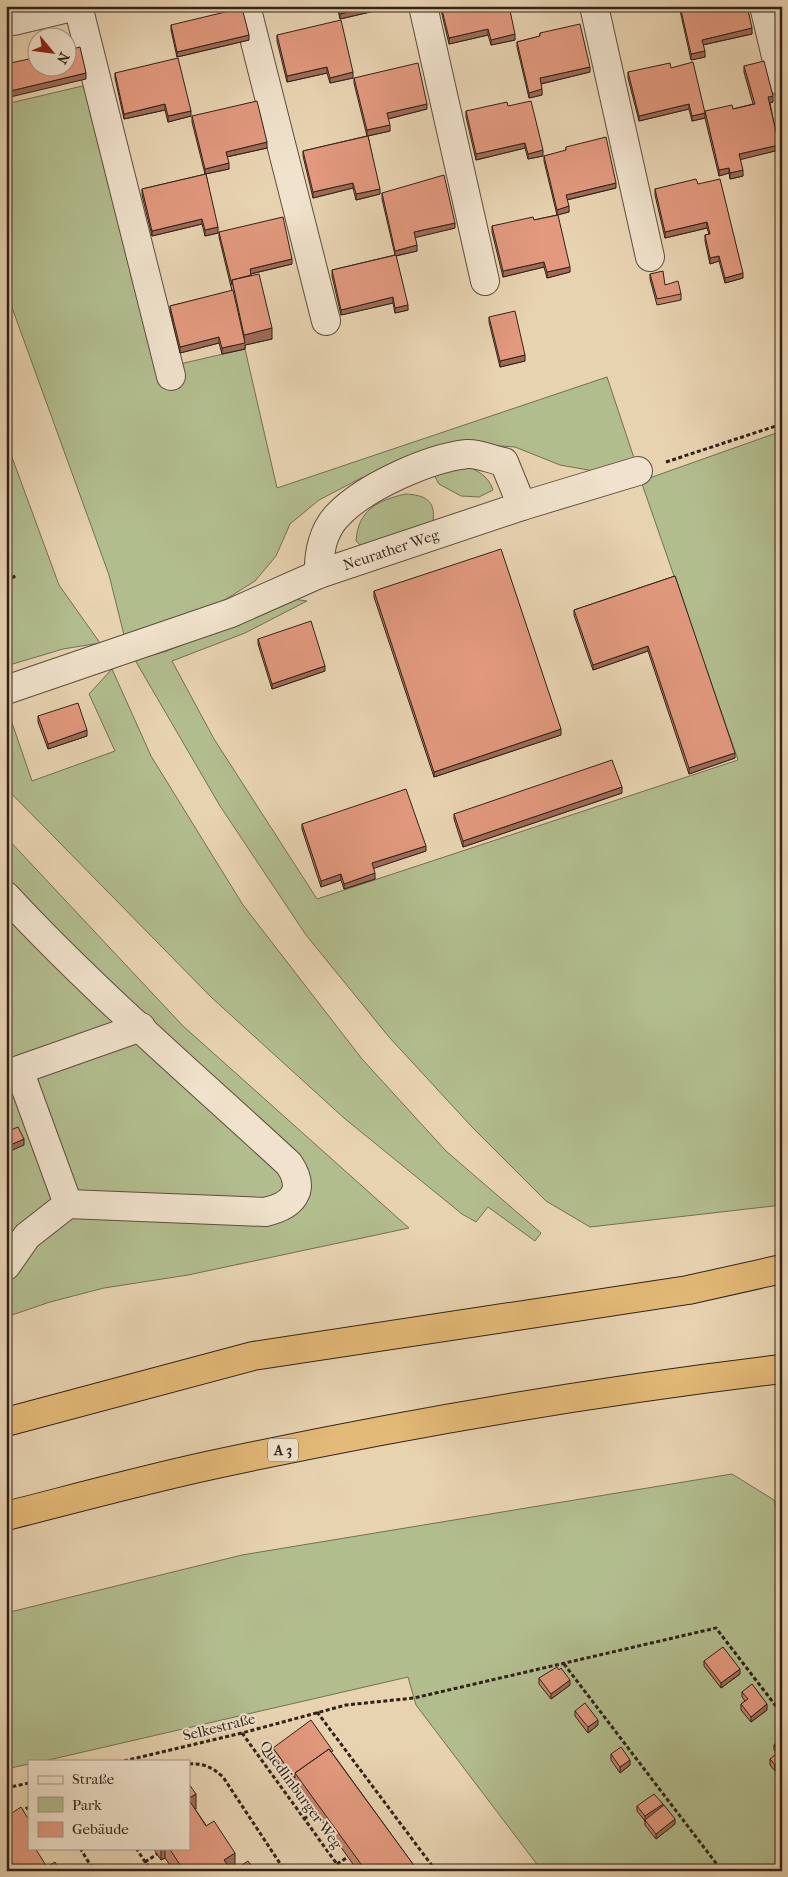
<svg xmlns="http://www.w3.org/2000/svg" width="788" height="1877" font-family="'IM FELL French Canon',serif">
<rect width="100%" height="100%" fill="#e8d3b1"/>
<filter id="stains"><feTurbulence type="fractalNoise" baseFrequency=".004" numOctaves="4"/><feColorMatrix values="0 0 0 0 .2 0 0 0 0 .09 0 0 0 0 .02 0 0 0 .5 -.17"/></filter>
<radialGradient id="worn" r=".72"><stop offset=".6" stop-color="#630" stop-opacity="0"/><stop offset="1" stop-color="#630" stop-opacity=".3"/></radialGradient>
<!-- green -->
<path fill="#b2bd8e" stroke="#717053" d="M91,84L158,369L245,349L277,488L607,377L635,461L594,471L560,465L515,447L474,444L361,478L319,500L290,524L276,556L255,581L223,601L124,635L109,575L6,291V104Z
M782,431V1205L590,1227L546,1201L472,1127L389,1037L306,935L220,806L135,660L167,651L293,599L307,601L245,633L172,661L214,739L317,899L738,760L641,481Z
M6,441L59,585L100,643L63,649L6,666Z
M464,464C477,471 488,475 493,490L479,497L461,496L439,484L432,471Z
M405,494C425,495 436,500 433,522L367,552L356,541C358,510 377,501 405,494Z
M112,669L151,756L243,905L362,1059L446,1151L541,1233L535,1241L488,1207L476,1222L462,1214L344,1118L211,997L6,788V721L11,720L32,781L115,751L89,694Z
M6,837L183,1026L409,1228L188,1275L104,1288L50,1302L6,1317Z
M732,1474L774,1500L777,1509L782,1512V1871H542L416,1705L408,1677L44,1761H29V1764L6,1769V1613L242,1555Z"/>
<g fill="none" stroke-linecap="round" stroke-linejoin="round">
<!-- minor casing -->
<g stroke="#5e4e3e" stroke-width="30">
<g id="minor">
<path d="M78,6L171,376"/>
<path d="M246,6L326,321"/>
<path d="M423,6L485,281"/>
<path d="M594,6L650,257"/>
<path d="M764,6L782,82"/>
<path d="M14,21L77,6"/>
<path d="M319,574C318,554 323,529 339,514C365,487 429,458 467,454C478,453 493,460 504,462L522,506"/>
<path id="s1" d="M6,690L231,613L319,574L522,506L638,471"/>
<path d="M6,896C94,991 194,1076 289,1164C307,1191 292,1206 265,1212L68,1204L27,1236L6,1266"/>
<path d="M68,1204L19,1070L141,1027"/>
</g>
</g>
<!-- highway casing -->
<g stroke="#302218" stroke-width="30">
<path id="highway" d="M6,1422L253,1356L688,1290L782,1269
M6,1516C73,1499 139,1481 207,1466C397,1425 589,1392 782,1369"/>
</g>
<!-- path -->
<path stroke="#302218" stroke-width="3" stroke-dasharray="4 2.5" stroke-linecap="butt" d="M666,462L782,424
M6,581L17,575
M564,1664L722,1871
M317,1712L436,1871
M242,1733L342,1871
M124,1761L242,1733L346,1705L414,1698L716,1628L782,1714
M189,1764C203,1763 212,1767 223,1777L285,1871
M6,1788L29,1783
M20,1812L29,1807
M304,1819L315,1811
M80,1848L94,1871
M136,1848L151,1871
M145,1862L157,1854
M337,1864L348,1857"/>
<!-- minor -->
<use href="#minor" stroke="#f0e2cc" stroke-width="28"/>
<!-- highway -->
<use href="#highway" stroke="#e4ba78" stroke-width="28"/>
</g>
<!-- wall -->
<path fill="#c2846c" stroke="#302218" d="M337,6H396L340,19Z
M440,6H509L515,40L491,45L488,35L449,44Z
M679,6H747L752,34L703,45L705,57L691,60Z
M171,25L249,40L177,57L171,30Z
M540,33L590,72L541,84L542,95L529,98L517,47V42L540,36Z
M277,35L353,78L330,83L327,73L287,82L277,41Z
M744,66L773,102L770,103L779,150L740,159L743,176L730,179L729,173L719,176L705,118L692,121L689,109L639,121L628,78V72L705,112L733,109L753,104L744,72Z
M115,73L191,116L168,122L165,110L124,119L115,78Z
M354,78L427,109L388,119L390,131L368,136L380,194L356,200L353,188L313,198L303,156V151L367,136L354,83Z
M508,106L543,156L528,159L525,148L476,160L466,117V111Z
M192,116L267,148L227,157L229,169L205,174L192,122Z
M566,147L616,188L567,200L569,212L557,215L570,272L547,278L544,267L503,277L492,232V226L534,220L557,215L544,161V156L566,151Z
M206,174L218,233L205,236L202,224L152,236L142,195V189Z
M698,184L743,278L725,283L719,261L710,264L705,241V235L709,234L707,228L665,238L655,195V189Z
M382,193L455,228L415,237L417,251L396,256L408,310L395,313L393,303L341,315L332,276V270L395,255L382,199Z
M219,232L292,264L251,274L272,339L245,345V349L222,354L219,343L180,353L170,311V306L232,291L219,237Z
M650,274L665,285L681,294V300L657,305L650,279Z
M489,317L525,361L500,367L489,322Z
M675,576L735,758L689,774L648,651L593,670L574,615V610Z
M374,591L561,735L434,777L374,597Z
M258,639L325,671L272,689L258,644Z
M38,716L87,736L48,749L38,722Z
M622,793L463,847L454,819V814Z
M302,824L426,851L373,868L375,879L344,889L341,880L321,887L302,829Z
M704,1661L740,1674L721,1688L704,1666Z
M539,1678L570,1685L551,1699L539,1684Z
M742,1692L767,1710L751,1722L741,1710V1704L745,1701L742,1697Z
M575,1711L598,1725L588,1733L575,1716Z
M782,1739V1760L774,1750V1745Z
M273,1748L333,1754L418,1871H358L273,1753Z
M611,1754L630,1765L620,1773L611,1760Z
M770,1759L781,1766L775,1771L770,1765Z
M189,1784L196,1809H195L235,1868L231,1870L232,1871H174L165,1858L161,1860L153,1848H189Z
M637,1806H663L675,1824L656,1839L645,1825V1821L637,1811Z"/>
<!-- shaded-wall -->
<path fill="#9e6b58" stroke="#302218" d="M372,6H396L340,19V14Z
M752,28V34L702,45V40Z
M488,29V35L449,44V38Z
M515,34V40L491,45V40Z
M249,35V40L177,57V52Z
M705,51V57L691,60V54Z
M327,67V73L287,82V76Z
M590,67V72L540,84V78Z
M353,72V78L330,83V78Z
M86,73V79L6,98V92Z
M542,89V95L529,98V93Z
M773,96V102L768,103V97Z
M165,104V110L124,119V114Z
M427,104V109L387,119V113Z
M689,104V109L639,121V116Z
M191,111V116L168,122V116Z
M705,113V118L692,121V116Z
M390,125V131L367,136V130Z
M267,142V148L226,157V152Z
M525,143V148L476,160V154Z
M779,145V150L739,160V154Z
M543,150V156L528,159V154Z
M229,163V169L205,174V169Z
M729,168V173L719,176V170Z
M743,170V176L730,179V173Z
M353,183V188L313,198V192Z
M616,183V188L566,200V195Z
M380,189V194L356,200V194Z
M569,206V212L557,215V210Z
M202,219V224L152,236V231Z
M707,222V228L665,238V232Z
M455,223V228L414,238V232Z
M218,227V233L205,236V230Z
M417,245V251L395,256V251Z
M719,256V261L710,264V258Z
M292,259V264L250,274V269Z
M544,262V267L503,277V271Z
M570,267V272L547,278V272Z
M743,273V278L725,283V278Z
M393,297V303L341,315V310Z
M408,305V310L395,313V308Z
M272,328V339L245,345V349L222,354V348L244,343V335Z
M219,337V343L180,353V347Z
M525,355V361L500,367V361Z
M648,646V651L593,670V665Z
M325,666V671L272,689V684Z
M561,729V735L434,777V772Z
M87,730V736L48,749V744Z
M735,753V758L689,774V768Z
M622,787V793L463,847V841Z
M426,846V851L372,869V863Z
M375,873V879L344,889V884Z
M341,874V880L321,887V881Z
M24,1139V1145L8,1152V1146Z
M740,1669V1674L721,1688V1683Z
M570,1680V1685L551,1699V1694Z
M767,1704V1710L751,1722V1717Z
M598,1720V1725L588,1733V1727Z
M630,1760V1765L620,1773V1767Z
M781,1760V1766L775,1771V1765Z
M196,1794V1809L189,1813V1798Z
M663,1804V1809L645,1820V1822V1816Z
M675,1819V1824L656,1839V1834Z
M161,1848H165V1858L161,1860Z
M235,1853V1868L230,1871L224,1860Z"/>
<!-- building -->
<path fill="#e2997e" stroke="#302218" d="M338,6H372L340,14Z
M441,6H509L515,34L491,40L488,29L449,38Z
M680,6H747L752,28L702,40L705,51L691,54Z
M242,8L249,35L177,52L171,25Z
M341,20L353,72L330,78L327,67L287,76L277,35Z
M580,24L590,67L540,78L542,89L529,93L517,42L540,36V33Z
M80,47L86,73L6,92V64L38,57V68H68V50Z
M178,58L191,111L168,116L165,104L124,114L115,73Z
M764,61L773,96L768,97L779,145L739,154L743,170L730,173L729,168L719,170L705,111L732,105L733,109L755,104L744,66Z
M693,62L705,113L692,116L689,104L639,116L628,72L670,63L671,68Z
M418,63L427,104L387,113L390,125L367,130L354,78Z
M257,101L267,142L226,152L229,163L205,169L192,116Z
M531,101L543,150L528,154L525,143L476,154L466,111L507,102L508,106Z
M368,136L380,189L356,194L353,183L313,192L303,151Z
M606,137L616,183L566,195L569,206L557,210L544,156L566,150V147Z
M206,174L218,227L205,230L202,219L152,231L142,189Z
M444,175L455,223L414,232L417,245L395,251L382,193Z
M696,179L698,184L720,179L743,273L725,278L719,256L710,258L705,235L710,234L707,222L665,232L655,189Z
M558,215L570,267L547,272L544,262L503,271L492,226L533,217L534,220Z
M283,217L292,259L250,269L251,275L232,280V285L219,232Z
M396,255L408,305L395,308L393,297L341,310L332,270Z
M663,271L665,285L678,281L681,294L657,299L650,274Z
M259,274L272,328L244,335L232,280Z
M233,290L245,343L222,348L219,337L180,347L170,306Z
M515,311L525,355L500,361L489,317Z
M501,549L561,729L434,772L374,591Z
M675,576L735,753L689,768L648,646L593,665L574,610Z
M311,621L325,666L272,684L258,639Z
M78,703L87,730L48,744L38,716Z
M612,760L622,787L463,841L454,814Z
M406,789L426,846L372,863L375,873L344,884L341,874L321,881L302,824Z
M18,1127L24,1139L8,1146L6,1143V1132Z
M723,1647L740,1669L721,1683L704,1661Z
M557,1667L559,1670L561,1668L570,1680L551,1694L539,1678Z
M752,1684L767,1704L751,1717L741,1704L748,1699L742,1692Z
M585,1703L598,1720L588,1727L575,1711Z
M311,1720L333,1751L331,1752L329,1749L295,1773V1778L273,1748Z
M782,1739V1754L774,1745Z
M621,1747L630,1760L620,1767L611,1754Z
M329,1749L418,1871H366L295,1773Z
M776,1754L781,1760L775,1765L770,1759Z
M189,1784L196,1794L189,1798Z
M654,1794L663,1804L645,1816L637,1806Z
M189,1800L206,1826L214,1821L235,1853L224,1860L232,1871H184L169,1848H189Z
M664,1805L675,1819L656,1834L645,1820Z
M21,1807L29,1820V1848H35L47,1867L55,1862L60,1871H6V1817Z
M248,1861L255,1871H233Z"/>
<g text-anchor="middle" stroke-width="4" stroke-linejoin="round" paint-order="stroke">
<!-- shield labels -->
<rect fill="#f0e2cc" stroke="#6a5c4e" stroke-width="1" x="268" y="1438.5" width="30" height="23" rx="4"/>
<g font-size="14" font-weight="bold" fill="#302218">
<text x="283" y="1455">A 3</text>
</g>
<!-- street labels -->
<g font-size="15" fill="#302218" stroke="#f0e2cc">
<text dy="5" stroke="none"><textPath href="#s1" startOffset="410">Neurather Weg</textPath></text>
<text transform="translate(219 1727) rotate(-14)" y="5">Selkestraße</text>
<text transform="translate(301 1795) rotate(54)" y="5">Quedlinburger Weg</text>
</g>
</g>
<!-- margin -->
<rect width="788" height="1877" fill="none" stroke="#e8d3b1" stroke-width="25"/>
<rect x="8" y="8" width="773" height="1862" fill="none" stroke="#302218" stroke-width="2.5"/>
<rect x="12" y="12" width="763" height="1852" fill="none" stroke="#302218"/>
<!-- legend -->
<rect x="28" y="1760" width="162" height="90" fill="#f0e2cc" stroke="#a39584"/>
<rect x="38" y="1776" width="25" height="8" fill="#f0e2cc" stroke="#a39584"/>
<text x="72" y="1784" font-size="15" fill="#302218">Straße</text>
<rect x="38" y="1797" width="25" height="15" fill="#b2bd8e" stroke="#a39584"/>
<text x="72" y="1810" font-size="15" fill="#302218">Park</text>
<rect x="38" y="1822" width="25" height="15" fill="#e2997e" stroke="#a39584"/>
<text x="72" y="1834" font-size="15" fill="#302218">Gebäude</text>
<!-- north arrow -->
<g transform="translate(52 52) rotate(119)"><circle r="24" fill="#f0e2cc" stroke="#a39584"/>
<path d="M0-4L9 19L0 12L-9 19Z" fill="#8f2418"/>
<text y="-8" font-size="14" font-weight="bold" text-anchor="middle" fill="#302218">N</text>
</g>
<rect width="100%" height="100%" filter="url(#stains)"/>
<rect width="100%" height="100%" fill="url(#worn)"/>
</svg>
